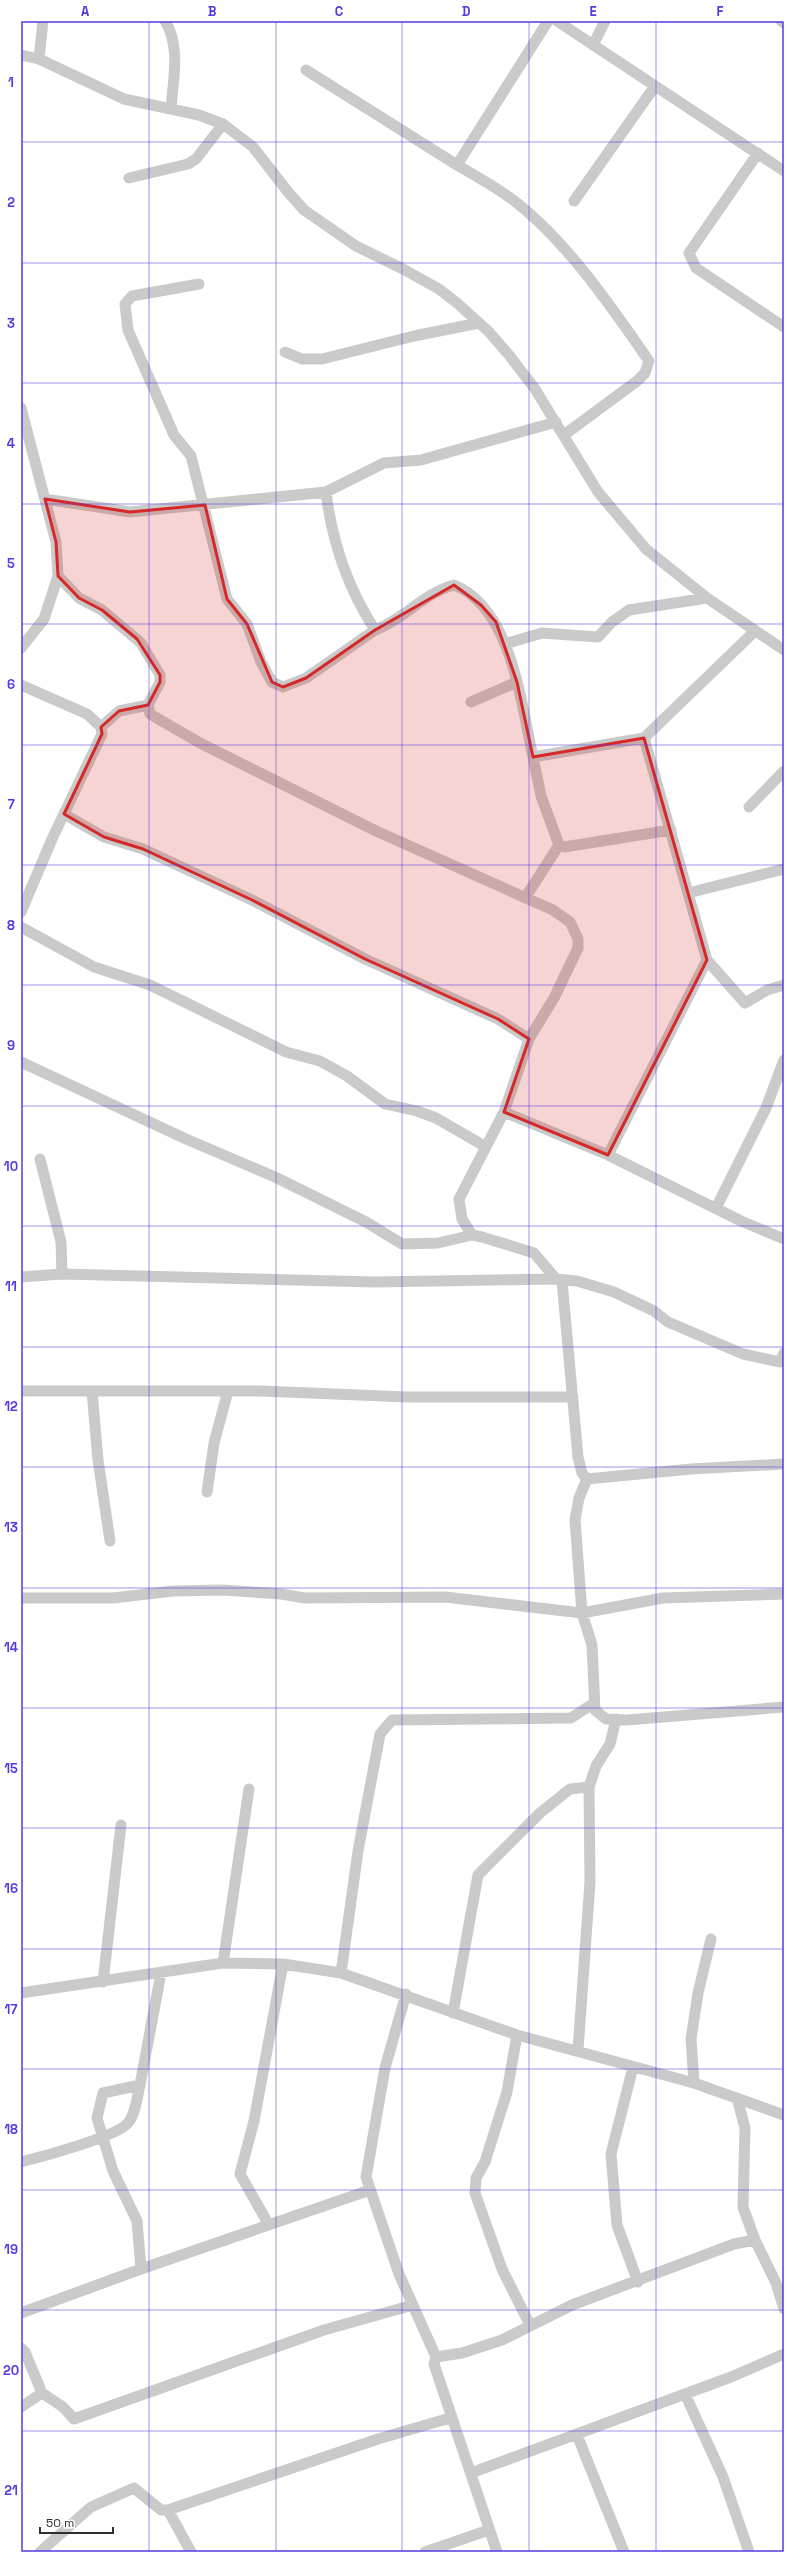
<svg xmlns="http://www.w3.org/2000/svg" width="805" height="2573" font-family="'Space Grotesk',sans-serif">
<rect width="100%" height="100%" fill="#fff"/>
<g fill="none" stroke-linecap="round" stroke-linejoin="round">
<!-- street -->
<path stroke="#cacaca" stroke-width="11" d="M165,21C181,46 173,81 171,109
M548,21L457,165C474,175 492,185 509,197C564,237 610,305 649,361L645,373L637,381L564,435
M557,21L784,171
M781,21L784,23
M593,45L605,21
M21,55L39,59L124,99L199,115L223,124L253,147L288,192L304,210L356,246L403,269L439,289L457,303L488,331L509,355L535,389L598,492L646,549L707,598L784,650
M39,59L43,21
M306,70L457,165
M758,153L689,253L696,268L784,327
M129,178L188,164L196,159L223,124
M574,201L655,86
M199,284L132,296L125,304L128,330L174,435L191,456L227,599L247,624L261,662L272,682L283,687L306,678L375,630
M285,352L302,359H322L414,336L479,323
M21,408L56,542L58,576L44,619L21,648
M326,492C332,542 347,587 375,630C403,620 424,593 454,585C512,608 521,704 533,757L644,738L707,960L745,1003L767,990L784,985
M45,499L130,512L326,492L384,463L421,460L556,422
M58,576L79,598L102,610L141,643L160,675V682L148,705L150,714L200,743L376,831L553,910L570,922L578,939V948L554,998L529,1039L504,1112L459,1199L462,1219L472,1235
M505,644L542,633L598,637L612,622L629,610L707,598
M21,685L87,714L101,727L102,734L52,839L21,912
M471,702L517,682
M101,727L119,711L148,705
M644,738L755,631
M533,757L541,796L559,845L564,847L671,830
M749,807L784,771
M64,814L104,837L143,849L252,900L365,959L498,1019L529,1039
M688,893L784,869
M525,898L559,845
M21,927L94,967L150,985L286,1052L320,1061L347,1076L385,1104L417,1111L436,1118L486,1147
M707,960L608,1155L741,1221L784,1239
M21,1062L186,1139L275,1177L366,1222L402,1244L438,1243L472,1235L482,1237L534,1253L556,1279L577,1281L614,1292L654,1311L668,1322L743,1354L780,1362L784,1353
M504,1112L608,1155
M40,1159L61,1242L62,1274
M716,1208L766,1108L784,1060
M21,1277L62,1274L374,1282L556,1279
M562,1281L578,1457L582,1473L587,1479
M21,1391H261L407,1397H573
M92,1391L98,1460L110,1541
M587,1479L579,1498L575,1520L582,1613L592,1645L595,1710L606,1719L627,1720L784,1707
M587,1479L691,1469L784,1464
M207,1492L214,1443L228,1391
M21,1598H113L173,1591L223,1590L281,1594L305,1598L445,1597L582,1613L663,1598L784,1594
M223,1963L249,1789
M341,1973L358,1851L380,1734L392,1720L571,1718L594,1703
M103,1982L121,1825
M21,1993L223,1963L283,1964L341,1973L517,2035L694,2083L784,2115
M406,1994L385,2068L366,2177L399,2274L436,2357L434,2364L497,2552
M453,2013L478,1875L540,1813L570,1789L589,1787
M517,2035L507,2092L485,2162L476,2178L475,2193L502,2269L530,2325
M578,2050L590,1882L589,1787L596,1766L610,1744L616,1719
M633,2067L611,2154L617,2225L638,2282
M694,2083L691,2039L698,1993L711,1939
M737,2098L745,2128L743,2207L755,2240
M21,2162C41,2157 116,2137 128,2123C136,2113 137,2097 140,2085
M269,2225L240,2174L254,2121L283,1964
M141,2269L370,2190
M21,2313L141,2269L137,2221L113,2171L97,2118L103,2093L140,2085L161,1973
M21,2348L25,2352L42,2393
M436,2357L462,2353L502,2340L572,2305L734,2244L755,2240L776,2283L784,2309
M685,2394L723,2477L749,2552
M21,2407L42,2393L63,2407L74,2419L324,2330L413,2305
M577,2435L624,2552
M471,2473L731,2377L784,2354
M168,2510L191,2552
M40,2552L91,2507L134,2488L161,2510H168L378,2439L450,2418
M425,2552L489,2530"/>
</g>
<!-- marked area -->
<path fill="#d62828" fill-opacity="0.2" stroke="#d62828" stroke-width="3" stroke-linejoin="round" d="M45,499L130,512L205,505L227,599L247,624L272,682L283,687L306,678L375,630L454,585L481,605L496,622L517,682L533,757L644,738L707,960L608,1155L504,1112L529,1039L498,1019L365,959L252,900L143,849L104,837L64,814L102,734L101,727L119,711L148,705L160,682V675L137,639L102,610L79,598L58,576L56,542Z"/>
<!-- grid -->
<path fill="none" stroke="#5937e3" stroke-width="1" stroke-opacity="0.55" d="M149,21V2552M276,21V2552M402,21V2552M529,21V2552M656,21V2552M21,142H784M21,263H784M21,383H784M21,504H784M21,624H784M21,745H784M21,865H784M21,985H784M21,1106H784M21,1226H784M21,1347H784M21,1467H784M21,1588H784M21,1708H784M21,1828H784M21,1949H784M21,2069H784M21,2190H784M21,2310H784M21,2431H784"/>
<!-- border -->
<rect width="805" height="2573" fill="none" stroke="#ffffff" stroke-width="44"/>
<!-- scale -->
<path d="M40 2527v6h73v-6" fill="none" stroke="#303030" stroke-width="2"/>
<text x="46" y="2527" font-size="12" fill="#303030" stroke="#ffffff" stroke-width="3" paint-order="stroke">50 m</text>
<rect x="22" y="22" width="761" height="2529" fill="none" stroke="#5937e3" stroke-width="1.5"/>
<g font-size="13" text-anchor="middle" font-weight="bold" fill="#5937e3">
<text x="85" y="16">A</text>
<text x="212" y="16">B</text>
<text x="339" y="16">C</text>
<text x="466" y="16">D</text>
<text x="593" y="16">E</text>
<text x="720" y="16">F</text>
<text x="11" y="87">1</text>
<text x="11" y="207">2</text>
<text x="11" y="328">3</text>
<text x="11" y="448">4</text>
<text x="11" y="568">5</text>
<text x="11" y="689">6</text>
<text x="11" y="809">7</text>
<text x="11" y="930">8</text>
<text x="11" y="1050">9</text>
<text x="11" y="1171">10</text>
<text x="11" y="1291">11</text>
<text x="11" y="1411">12</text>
<text x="11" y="1532">13</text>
<text x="11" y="1652">14</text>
<text x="11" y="1773">15</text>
<text x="11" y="1893">16</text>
<text x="11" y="2014">17</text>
<text x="11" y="2134">18</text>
<text x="11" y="2254">19</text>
<text x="11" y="2375">20</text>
<text x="11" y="2495">21</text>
</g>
</svg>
